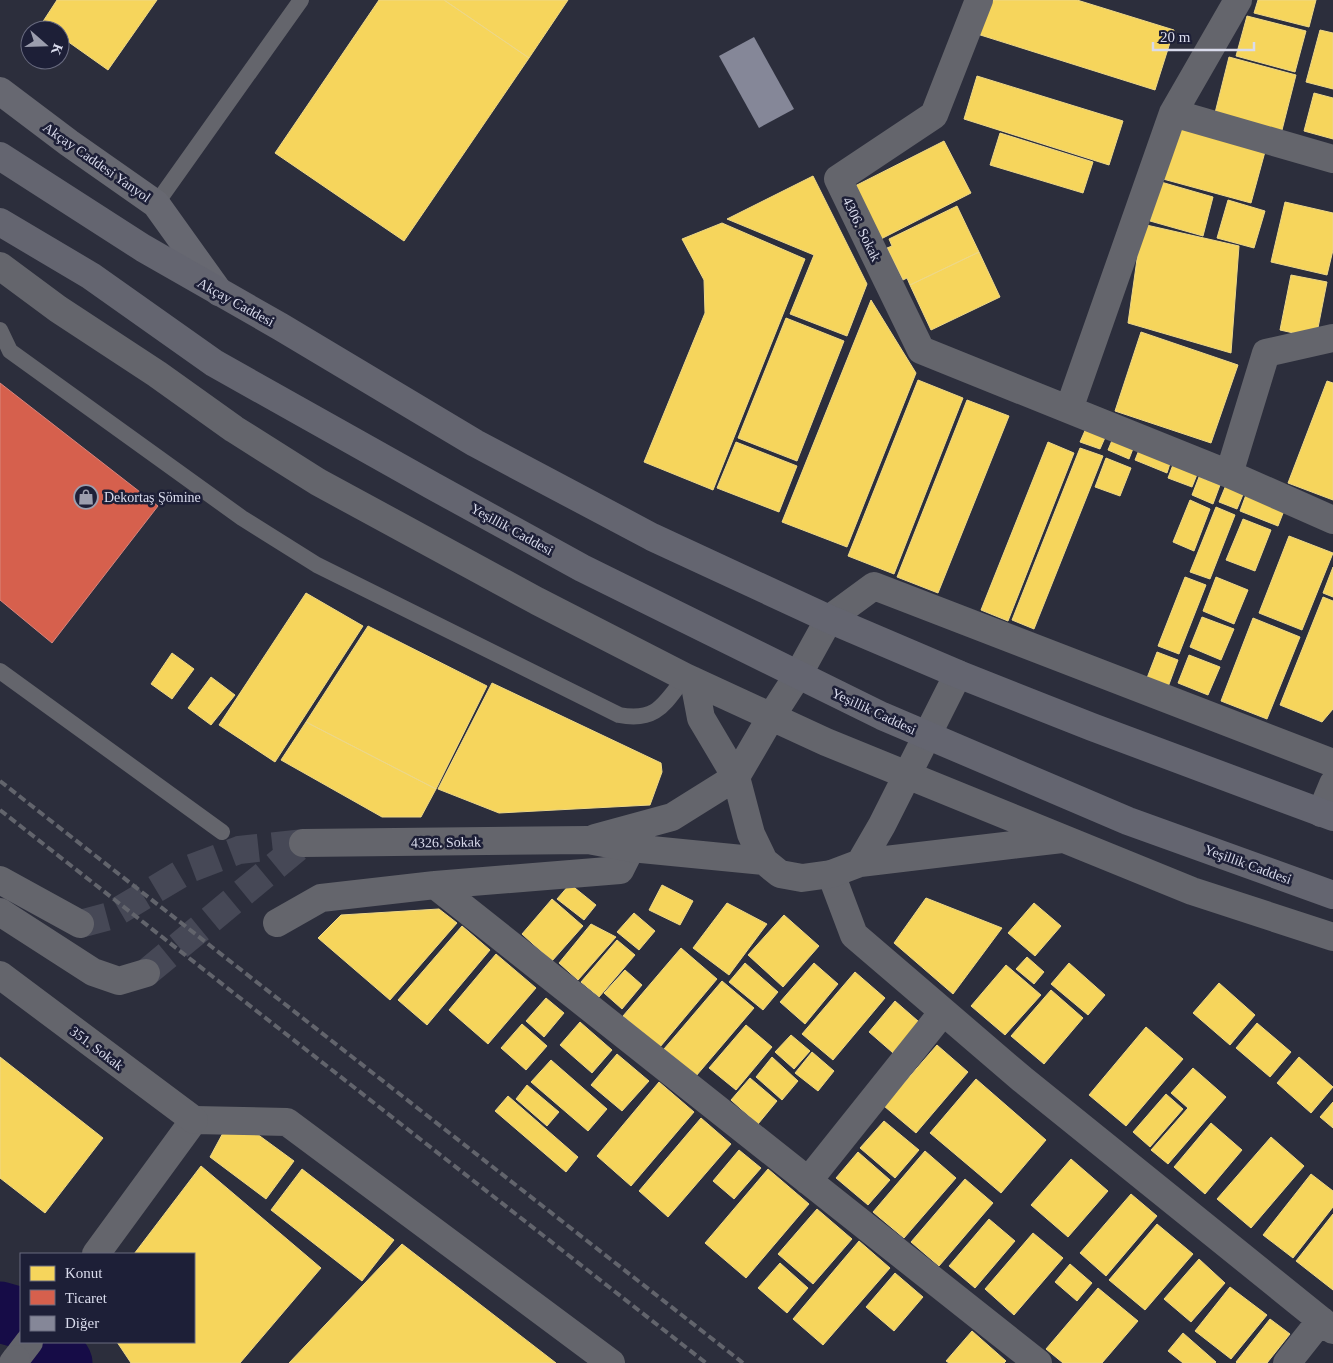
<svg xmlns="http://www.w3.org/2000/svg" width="1333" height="1363" font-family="'Times New Roman',serif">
<rect width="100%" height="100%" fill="#2c2e3c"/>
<!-- homes -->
<path fill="#f6d55c" stroke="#edd787" d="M57,0H157L108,70L60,36V30H52L42,23Z
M379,0H444L529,58L404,241L275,153Z
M444,0H568L529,58Z
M984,0H1077L1174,30L1155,90L974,33Z
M1258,0H1316L1309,27L1254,13Z
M1247,16L1306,31L1295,72L1236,56Z
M1320,30L1333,33V89L1306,82Z
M1229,57L1296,75L1281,134L1214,117Z
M977,76L1123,121L1109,165L964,119Z
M1314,93L1333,98V139L1304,131Z
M1178,124L1266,148L1251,203L1163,179Z
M1000,133L1093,162L1083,193L990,165Z
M944,141L971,193L879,240L853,187Z
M813,176L867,284L847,336L790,314L814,255L727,219Z
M1161,182L1213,197L1203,236L1150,221Z
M1228,200L1265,211L1254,248L1217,238Z
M1285,202L1333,213V250L1327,275L1271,262Z
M957,206L979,252L910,285L907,278L903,280L887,248L892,246L889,239Z
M722,223L805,259L713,490L644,462L705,313L704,280L682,239Z
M1142,224L1239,246L1231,353L1128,323Z
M979,252L1000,297L931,330L910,285Z
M1291,275L1327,282L1316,338L1280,330Z
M871,300L916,373L847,547L782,522Z
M786,318L844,341L797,461L738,438Z
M1141,332L1238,365L1211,443L1115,411Z
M918,380L963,398L894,574L848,556Z
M1327,381L1333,383V500L1288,483Z
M967,400L1009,416L938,593L897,577Z
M1087,426L1107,433L1100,449L1080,442Z
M1113,438L1134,446L1129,459L1108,450Z
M736,442L797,466L779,512L717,488Z
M1048,442L1074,453L1008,621L981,610Z
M1141,445L1172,457L1167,473L1135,460Z
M1080,448L1103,456L1034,629L1012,620Z
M1106,458L1131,468L1120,496L1095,487Z
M1174,462L1198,472L1192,487L1168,478Z
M1199,477L1220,485L1213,504L1192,495Z
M1226,485L1244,492L1237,509L1219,502Z
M1247,492L1285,508L1278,526L1240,511Z
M1190,500L1210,509L1194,551L1173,542Z
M1216,507L1235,515L1210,579L1190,572Z
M1243,519L1271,530L1255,571L1226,560Z
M1289,536L1333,553L1302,630L1259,613Z
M1333,567V597L1323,593Z
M1185,577L1206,585L1179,654L1158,646Z
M1216,577L1248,590L1234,624L1203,611Z
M306,593L363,626L275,762L219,725Z
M1323,597L1333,601V709L1322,722L1280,705Z
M1202,617L1234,629L1221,660L1190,647Z
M1253,618L1300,637L1267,719L1221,701Z
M368,626L487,686L436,789L306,722Z
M1157,652L1178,660L1168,687L1147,678Z
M172,653L194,669L172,699L151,684Z
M1189,655L1220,667L1208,695L1178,683Z
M211,677L235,695L211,725L188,708Z
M492,683L661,763L662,772L650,805L499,813L438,789Z
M306,722L436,789L421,817H382L281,760Z
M570,884L596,905L584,920L557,899Z
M662,885L693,901L680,925L649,910Z
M926,898L1002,928L953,994L894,943Z
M552,899L583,926L552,961L522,934Z
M727,903L767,924L729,975L693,948Z
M1034,903L1061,926L1035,956L1008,933Z
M439,909L457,923L390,1000L318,938L341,915Z
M634,913L655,931L639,950L617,932Z
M784,915L819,946L783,987L748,955Z
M591,924L616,937L578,980L559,963Z
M462,926L490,950L427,1025L398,1000Z
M617,940L635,955L599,997L581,982Z
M681,948L717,979L660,1047L623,1016Z
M496,954L536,988L488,1044L449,1010Z
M1027,957L1044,972L1034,984L1016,969Z
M745,963L778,992L763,1010L729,982Z
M814,963L838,984L805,1024L780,1002Z
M1069,963L1105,995L1088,1015L1051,984Z
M1006,965L1041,995L1005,1035L971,1006Z
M625,970L642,985L622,1009L604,993Z
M855,972L885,998L833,1060L802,1034Z
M722,981L754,1008L696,1076L664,1049Z
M1219,983L1255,1015L1230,1045L1193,1013Z
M1051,990L1083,1018L1044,1064L1011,1036Z
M546,998L564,1013L544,1037L526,1021Z
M895,1001L926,1028L900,1059L869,1032Z
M580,1022L612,1050L592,1073L560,1045Z
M1257,1023L1291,1052L1270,1077L1236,1048Z
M522,1024L547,1046L526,1070L501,1048Z
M746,1025L772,1047L736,1090L709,1068Z
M1146,1027L1183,1059L1126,1126L1089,1095Z
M791,1035L810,1051L794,1069L775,1052Z
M937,1045L968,1072L916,1133L884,1106Z
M812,1052L834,1071L818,1091L795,1073Z
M617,1054L649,1081L622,1111L591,1085Z
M0,1057L103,1138L45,1213L0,1178Z
M772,1057L798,1081L782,1100L756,1077Z
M1299,1057L1333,1087L1311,1113L1277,1083Z
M551,1060L607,1109L588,1131L531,1082Z
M1193,1068L1226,1097L1168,1164L1151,1150L1188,1108L1171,1093Z
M750,1078L777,1101L758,1124L731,1100Z
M976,1079L1046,1140L1001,1193L930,1133Z
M659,1082L694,1112L631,1186L597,1156Z
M527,1085L559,1112L547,1126L516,1099Z
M1166,1094L1183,1109L1150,1147L1133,1132Z
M508,1096L578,1157L566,1172L495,1111Z
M1333,1102V1128L1320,1117Z
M701,1118L731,1144L668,1217L639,1191Z
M884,1121L919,1150L895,1178L860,1148Z
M1211,1123L1242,1150L1205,1194L1174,1167Z
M224,1131H253L294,1161L266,1199L210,1157Z
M1271,1137L1304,1166L1251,1228L1217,1199Z
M739,1150L761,1168L734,1199L713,1181Z
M925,1151L956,1178L904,1238L873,1212Z
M858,1152L890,1180L868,1205L836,1178Z
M1071,1159L1108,1191L1068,1237L1031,1205Z
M201,1166L321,1268L240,1363H131L117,1342H194V1254H134Z
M302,1169L394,1240L362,1281L271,1210Z
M768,1169L809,1204L746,1278L705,1243Z
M1311,1174L1333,1191V1207L1293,1258L1263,1235Z
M965,1179L993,1203L939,1266L911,1242Z
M1131,1194L1157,1216L1106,1276L1080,1253Z
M817,1209L852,1239L813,1284L778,1254Z
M1333,1214V1290L1296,1261Z
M989,1219L1015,1241L975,1288L949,1266Z
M1157,1224L1193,1254L1145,1310L1109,1280Z
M1033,1233L1063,1258L1014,1315L985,1289Z
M859,1241L890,1268L823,1345L793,1319Z
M402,1244L556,1363H289Z
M1199,1259L1225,1283L1191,1322L1164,1299Z
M780,1263L808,1288L787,1313L758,1288Z
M1070,1264L1092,1283L1077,1301L1055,1282Z
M895,1273L923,1297L894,1331L866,1307Z
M1230,1287L1267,1315L1231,1359L1195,1331Z
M1098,1288L1138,1321L1102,1363H1063L1046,1349Z
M1270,1319L1290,1334L1267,1363H1237L1236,1362Z
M972,1331L1006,1361L1004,1363H949L946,1361Z
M1183,1333L1216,1362L1215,1363H1183L1168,1351Z"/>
<!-- shops -->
<path fill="#d6604d" stroke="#d7857d" d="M0,383L158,506L52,643L0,600Z"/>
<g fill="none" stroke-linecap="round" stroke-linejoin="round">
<!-- river -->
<path stroke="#160c47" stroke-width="61" d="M0,1312L21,1318
M47,1342L62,1363"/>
</g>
<!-- building -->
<path fill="#858798" d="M754,37L794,109L759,128L719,56Z"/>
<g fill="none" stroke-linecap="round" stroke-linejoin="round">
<!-- tertiary-tunnel -->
<path stroke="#464856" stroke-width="28" stroke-dasharray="28 14" stroke-linecap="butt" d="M80,924L110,916L189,869L239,850L303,843
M146,973L303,843"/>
<!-- service -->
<path stroke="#64656c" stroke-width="16" d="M156,204L301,0
M0,330L10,351L242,518L317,565L619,715C657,722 664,704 685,677
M0,671L222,832"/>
<!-- minor -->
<path stroke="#64656c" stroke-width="28" d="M979,0L934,115L838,179L921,350L1229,474L1333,520
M1173,113L1333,159
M1069,409L1173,113L1238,0
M1229,474L1266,353L1333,338
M829,619L874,586L1333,763
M1321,813L1333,784
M831,874L854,935L1022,1079L1333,1330
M435,885L1038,1363
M277,923L321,898L435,885L620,870L631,848
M808,1181L943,1012
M96,1254L194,1120L287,1122L611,1363
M16,1359L29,1342
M1287,1363L1321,1320"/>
<!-- tertiary -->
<path stroke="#64656c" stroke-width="28" d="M0,266L58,309L157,374L234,429L318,482L537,601L685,677L826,742L1192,891L1333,937
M694,681L701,718L736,777L751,834L764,861L780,874L802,878L831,874L860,863L882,825L958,674
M595,838L672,817L736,777L771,717L798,675L829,619
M303,843L588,840L631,848L764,861
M860,863L1062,839
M0,880L80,924
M0,912L93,972L119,981L146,973
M0,975L194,1120
M13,1363L16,1359"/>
<!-- secondary -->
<path stroke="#676871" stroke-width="28" d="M0,91L69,143L156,204L219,292"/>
<!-- trunk -->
<path stroke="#646570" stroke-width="28" d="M0,156L143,248L281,327L475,443L652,537L829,619L958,674L1092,727L1333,817
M0,222L91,276L214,363L433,486L582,568L882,716L1128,821L1333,895"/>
<!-- rail -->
<path stroke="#62646c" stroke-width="4" stroke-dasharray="8 4" stroke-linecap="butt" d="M0,781L743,1363
M0,810L706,1363"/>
</g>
<!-- icons -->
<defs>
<g id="shop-ring" transform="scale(1.25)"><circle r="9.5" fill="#1d1f37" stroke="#9c9eae" stroke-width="1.5"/><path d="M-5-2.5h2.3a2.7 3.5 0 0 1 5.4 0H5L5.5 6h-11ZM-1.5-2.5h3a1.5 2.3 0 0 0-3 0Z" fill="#9c9eae"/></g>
</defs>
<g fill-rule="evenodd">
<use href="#shop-ring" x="86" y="497"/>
</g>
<g text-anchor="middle" stroke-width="5" stroke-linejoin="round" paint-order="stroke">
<!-- street labels -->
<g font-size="14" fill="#d9dbec" stroke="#1d1f37">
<text transform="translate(97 162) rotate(35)" y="5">Akçay Caddesi Yanyol</text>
<text transform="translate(862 229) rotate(64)" y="5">4306. Sokak</text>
<text transform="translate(236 302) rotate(29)" y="5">Akçay Caddesi</text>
<text transform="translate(512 529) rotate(29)" y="5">Yeşillik Caddesi</text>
<text transform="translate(874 711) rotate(25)" y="5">Yeşillik Caddesi</text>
<text transform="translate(446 842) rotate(-1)" y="5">4326. Sokak</text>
<text transform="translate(1248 864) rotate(20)" y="5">Yeşillik Caddesi</text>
<text transform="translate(97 1048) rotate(37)" y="5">351. Sokak</text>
</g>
<!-- poi labels -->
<g font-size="14" fill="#d9dbec" stroke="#1d1f37" text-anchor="start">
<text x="104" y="502">Dekortaş Şömine</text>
</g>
</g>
<!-- legend -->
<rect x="20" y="1253" width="175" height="90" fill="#1d1f37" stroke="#686a7f"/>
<rect x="30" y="1266" width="25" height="15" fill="#f6d55c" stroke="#686a7f"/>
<text x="65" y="1278" font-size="15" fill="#d9dbec">Konut</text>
<rect x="30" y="1290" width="25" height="15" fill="#d6604d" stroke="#686a7f"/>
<text x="65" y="1303" font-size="15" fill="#d9dbec">Ticaret</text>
<rect x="30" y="1316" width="25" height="15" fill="#858798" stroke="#686a7f"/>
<text x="65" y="1328" font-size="15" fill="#d9dbec">Diğer</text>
<!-- north arrow -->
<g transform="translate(45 45) rotate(110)"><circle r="24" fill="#1d1f37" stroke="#686a7f"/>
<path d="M0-4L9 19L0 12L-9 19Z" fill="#9c9eae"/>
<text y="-8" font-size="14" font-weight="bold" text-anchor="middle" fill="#d9dbec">K</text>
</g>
<!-- scale -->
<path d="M1153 42v8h101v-8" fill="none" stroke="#d9dbec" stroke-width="2.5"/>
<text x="1160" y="42" font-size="15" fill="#d9dbec" stroke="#1d1f37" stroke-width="4" paint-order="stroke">20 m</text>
</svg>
